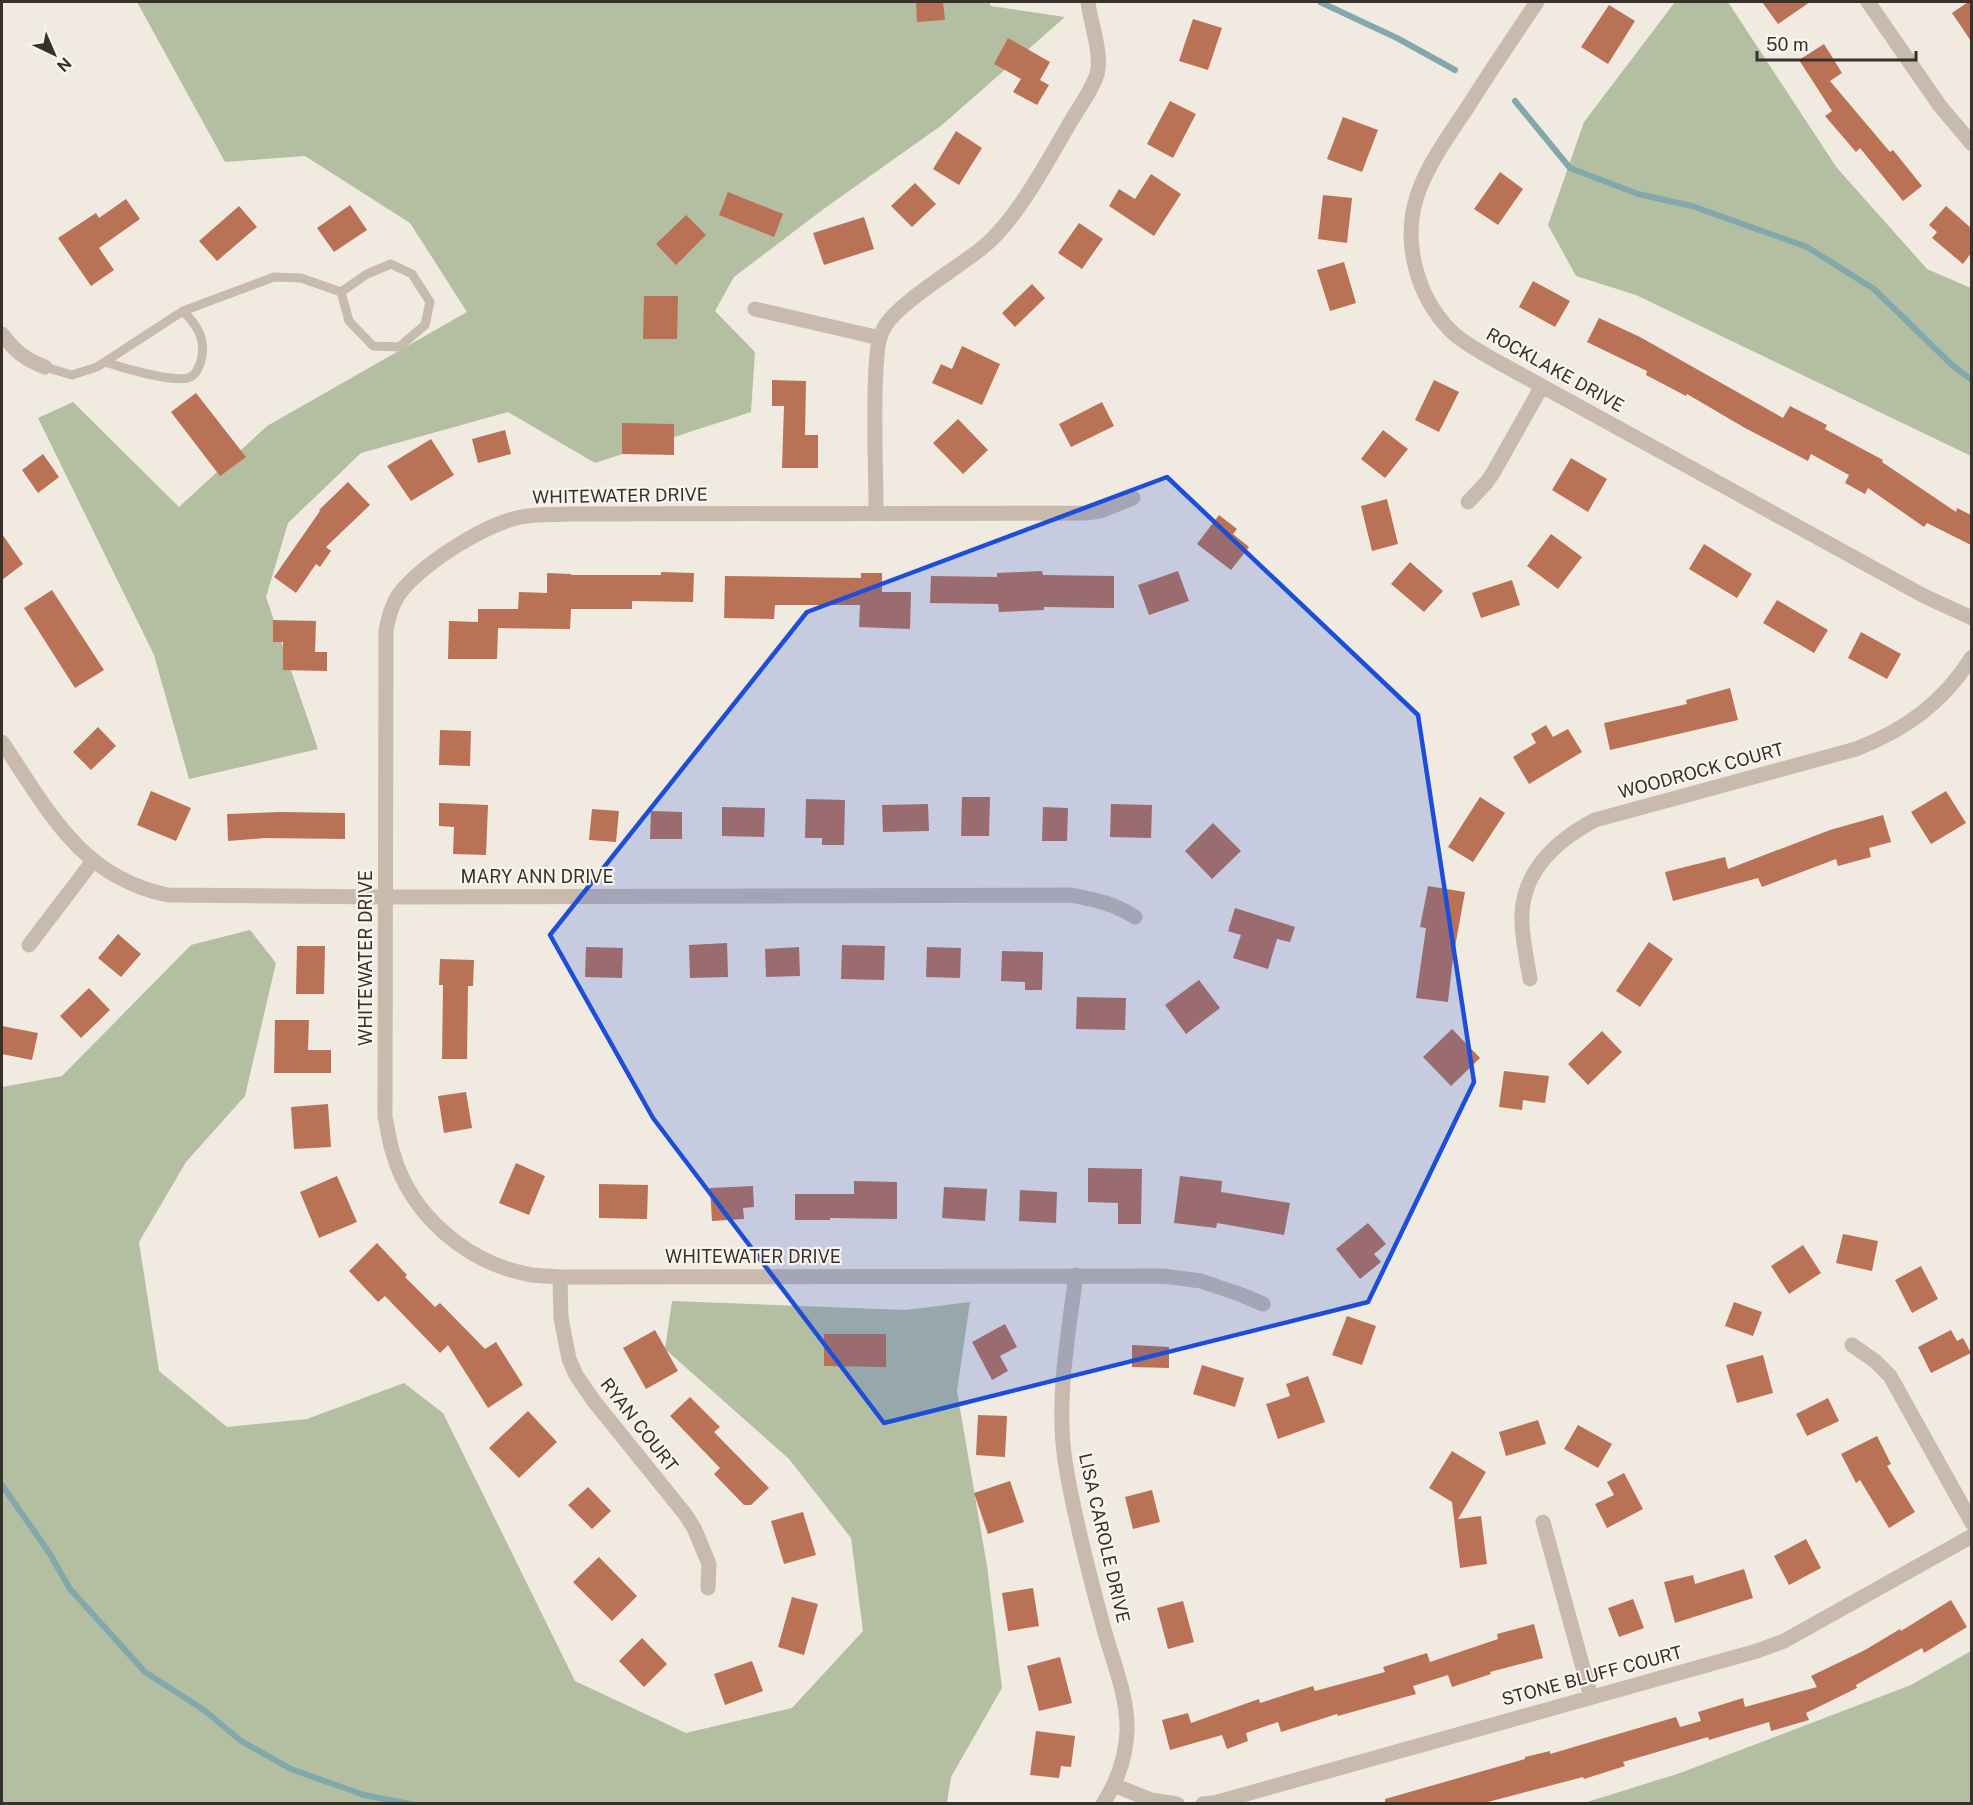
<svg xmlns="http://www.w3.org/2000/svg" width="1973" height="1805" font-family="'Public Sans',sans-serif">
<rect width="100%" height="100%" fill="#f1eae1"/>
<!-- green -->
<path fill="#b4bfa2" d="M137,2H989L991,6L1065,17L942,125L825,208L734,277L715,311L755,352L751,412L595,463L508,412L361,453L288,523L266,597L318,749L189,779L154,655L38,418L73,402L179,507L267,426L467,312L410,223L305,156L225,162Z
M1675,2H1728L1837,168L1927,269L1971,288V456L1636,295L1576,276L1548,225L1584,122Z
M250,930L276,963L245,1096L186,1162L139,1242L159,1371L227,1427L307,1419L404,1383L443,1413L575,1681L686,1733L792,1708L863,1631L851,1538L789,1459L665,1349L672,1301L906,1310L970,1302L957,1391L987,1566L1002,1688L951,1777L947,1803L2,1804V1087L62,1076L191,945Z
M1971,1651V1803H1584L1680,1773L1911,1685Z"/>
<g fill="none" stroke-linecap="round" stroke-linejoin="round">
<!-- stream -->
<path stroke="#83a8ab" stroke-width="6" d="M1320,2L1397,38L1455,70
M1515,101L1570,168L1638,194L1692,206L1807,247L1874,289L1952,365L1972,380
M2,1485L50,1554L70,1589L145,1672L204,1710L241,1741L291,1769L364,1795L410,1804"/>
</g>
<!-- building -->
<path fill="#ba7256" d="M916,2H943L945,20L917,22Z
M1762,2H1810L1778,24Z
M1968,2H1971V41L1952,13Z
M1609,5L1635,21L1608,64L1581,47Z
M1193,19L1222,28L1208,70L1179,61Z
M1008,38L1050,62L1040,80L1049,85L1037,105L1013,92L1021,79L994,64Z
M1824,44L1842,73L1830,81L1890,152L1893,150L1922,186L1903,201L1860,148L1856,152L1825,116L1832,111L1799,60Z
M1170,101L1196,114L1173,158L1147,144Z
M1343,117L1378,130L1362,172L1327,159Z
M956,131L982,148L959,185L933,169Z
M1500,172L1523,189L1498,225L1474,209Z
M1151,174L1181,194L1154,236L1109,206L1119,189L1135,199Z
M915,183L936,204L912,227L891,206Z
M728,192L783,214L774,237L719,215Z
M1323,195L1352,198L1347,243L1318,239Z
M126,199L140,219L99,248L114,270L91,286L58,238L96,213L99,218Z
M350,205L367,230L334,252L317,228Z
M239,206L257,227L217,261L199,241Z
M1946,206L1971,228V253L1963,264L1932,238L1937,232L1929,225Z
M686,215L706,235L676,265L656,244Z
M864,217L874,249L824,265L813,233Z
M1079,223L1103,239L1082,269L1058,253Z
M1344,262L1356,303L1330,311L1317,270Z
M1533,281L1570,301L1555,327L1519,307Z
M1032,284L1045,298L1015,327L1002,313Z
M644,296H678L677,339H643Z
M1599,318L1640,337L1783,418L1790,406L1827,425L1825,429L1883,460L1882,462L1956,512L1957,508L1971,515V545L1927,523L1924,527L1868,488L1865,494L1845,483L1849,475L1811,454L1808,461L1745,428L1687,394L1686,396L1646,375L1647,371L1587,342Z
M962,346L1000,364L982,405L932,383L941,364L952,369Z
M772,380L806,381L805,435H818V468H782L784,406H772Z
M1434,380L1459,392L1439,432L1415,420Z
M196,393L246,457L220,476L171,412Z
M1102,402L1114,426L1071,447L1059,424Z
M958,419L988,450L963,474L933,443Z
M622,423L674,424V455L622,454Z
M505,430L511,454L478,463L472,439Z
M1383,430L1408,449L1385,478L1361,459Z
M431,439L454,475L411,501L387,466Z
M43,454L59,477L38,493L22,470Z
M1571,458L1607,479L1588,512L1552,490Z
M348,482L370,505L326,547L331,551L320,567L316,564L296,593L274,577L320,511L319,510Z
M1387,499L1398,544L1372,551L1361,506Z
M1219,515L1237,529L1233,534L1249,547L1231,570L1197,544Z
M2,534L23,564L2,580Z
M1551,534L1582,557L1558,589L1527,566Z
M1704,544L1752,574L1737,598L1689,569Z
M1410,562L1443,591L1424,612L1391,584Z
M1042,571L1043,575L1114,576V608L1044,607V610L999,612L998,604L930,603L931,576L997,577V573Z
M1178,571L1189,601L1149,615L1138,585Z
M661,572L694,573L693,602L632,601V609H571L570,629L498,628L497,659H448L449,621L478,622V609H518L519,592L547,593V573L571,574V575H661Z
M861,573H882V592H911L910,629L859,627L860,605H775L774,619L724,618L725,576L861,578Z
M1512,580L1520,605L1481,618L1472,593Z
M52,590L104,670L75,688L24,608Z
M1777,600L1828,630L1814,653L1763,623Z
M273,620L316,621L315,652H327V671L283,670V642H273Z
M1861,632L1901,654L1887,679L1848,658Z
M1730,688L1738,720L1610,750L1604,723L1687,704L1686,700Z
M1546,725L1553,737L1568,729L1582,752L1529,784L1513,757L1536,743L1531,734Z
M98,727L116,746L91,770L73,752Z
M440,730L471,731L470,766L439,765Z
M151,791L191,808L176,841L137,825Z
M1946,791L1966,823L1931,844L1911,812Z
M962,797H990L989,836H961Z
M1480,797L1505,813L1473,862L1448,847Z
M806,799L845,800L844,845H822V838H805Z
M439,803L488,805L486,855L453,854L454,827L439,826Z
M928,804L929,831L883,832L882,805Z
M1111,804L1152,805L1151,838L1110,837Z
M722,807L765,808L764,837L722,836Z
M1043,807L1068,808L1067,841H1042Z
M592,809L619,811L616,842L589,840Z
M651,811L682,812V839H650Z
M280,812L345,813V839L265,838L228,841L227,814Z
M1883,815L1891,842L1869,848L1871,857L1838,866L1836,859L1762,887L1758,878L1673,901L1665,872L1725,857L1728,869L1830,830Z
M1213,823L1241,851L1212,879L1185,851Z
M1428,886L1465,892L1453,958L1448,1002L1416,998L1426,928L1420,927Z
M1235,908L1295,927L1290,942L1277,939L1268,969L1233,958L1241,935L1228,931Z
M118,934L141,954L121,977L98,958Z
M1649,942L1673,959L1640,1007L1616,991Z
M727,943L728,977L690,978L689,945Z
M842,945L885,946L884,980L841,979Z
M297,946H325L324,994H296Z
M586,947L623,948L622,978L585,977Z
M799,947L800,976L766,977L765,949Z
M927,947L961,948L960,978L926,977Z
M1002,951L1043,952L1042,990H1025V982L1001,981Z
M440,959L474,960L473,986H468L467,1059H442L443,985H439Z
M1199,980L1220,1008L1186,1034L1165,1005Z
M89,988L110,1010L81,1038L60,1016Z
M1077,997L1126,998L1125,1030L1076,1029Z
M275,1020H309L308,1050H331V1073H274Z
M2,1026L38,1033L32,1060L2,1054Z
M1452,1029L1480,1058L1451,1086L1423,1057Z
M1602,1031L1622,1052L1588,1085L1568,1064Z
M1504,1071L1549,1076L1545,1103L1523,1100L1522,1110L1499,1107Z
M466,1092L472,1128L444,1133L438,1096Z
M328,1104L331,1147L294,1149L291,1107Z
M516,1163L545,1176L529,1215L499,1203Z
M1088,1168L1142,1169L1141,1224H1118V1203L1088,1202Z
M337,1176L357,1222L319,1238L300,1192Z
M1180,1176L1222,1181L1221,1192L1290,1203L1284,1235L1217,1223L1216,1228L1174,1223Z
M854,1181L897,1182V1219L830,1218V1220H795V1194H854Z
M599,1184L648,1185L647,1219L599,1218Z
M753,1186L754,1207L743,1208L744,1219L712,1221L710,1188Z
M944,1187L987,1189L985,1221L942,1218Z
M1020,1190L1057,1192L1056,1223L1019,1221Z
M1368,1223L1386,1244L1374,1254L1381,1262L1360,1279L1336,1249Z
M1843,1234L1878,1241L1872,1271L1836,1263Z
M377,1243L407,1275L405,1277L435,1307L440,1303L485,1349L496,1342L523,1385L488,1408L448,1345L440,1353L385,1296L378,1302L349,1271Z
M1803,1245L1821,1273L1789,1294L1771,1266Z
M1921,1266L1938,1299L1912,1313L1895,1280Z
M1734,1302L1762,1312L1753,1336L1725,1326Z
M1347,1316L1376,1326L1362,1365L1332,1355Z
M1005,1324L1017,1347L1000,1356L1008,1371L992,1380L972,1342Z
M655,1330L678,1371L646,1389L623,1348Z
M1951,1330L1957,1341L1963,1338L1971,1353L1931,1373L1918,1347Z
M824,1334H886V1367L824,1366Z
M1132,1345L1169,1347V1368L1132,1367Z
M1763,1355L1773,1393L1737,1403L1726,1365Z
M1202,1365L1244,1378L1235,1407L1193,1394Z
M1308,1376L1325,1422L1278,1439L1266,1404L1290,1396L1286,1384Z
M690,1397L720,1427L714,1432L769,1488L751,1505H744L714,1474L720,1468L670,1416Z
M1828,1398L1839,1421L1807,1436L1796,1414Z
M528,1411L557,1442L519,1478L489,1448Z
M978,1415L1007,1416L1005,1457L976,1455Z
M1538,1420L1546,1444L1506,1456L1499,1432Z
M1578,1425L1612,1444L1598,1468L1564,1449Z
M1877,1436L1891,1464L1887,1466L1915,1512L1889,1528L1860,1480L1856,1483L1841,1454Z
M1452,1451L1486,1472L1458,1519L1481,1516L1487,1564L1460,1568L1452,1502L1429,1488Z
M1624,1473L1643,1509L1607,1528L1595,1504L1614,1495L1607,1482Z
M1010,1481L1024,1522L988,1534L974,1493Z
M588,1487L611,1511L592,1529L568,1505Z
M1152,1490L1160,1522L1133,1529L1125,1497Z
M803,1512L816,1555L784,1564L771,1521Z
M1806,1539L1821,1568L1789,1585L1774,1556Z
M599,1557L637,1596L612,1621L573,1582Z
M1744,1569L1753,1598L1675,1623L1664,1582L1693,1575L1695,1584Z
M1033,1588L1039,1626L1008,1631L1002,1593Z
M792,1597L818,1604L804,1655L778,1647Z
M1633,1599L1644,1628L1619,1637L1608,1608Z
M1951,1600L1967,1627L1924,1653L1922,1648L1856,1685L1857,1688L1806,1713L1809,1720L1771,1731L1769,1722L1709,1740L1708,1737L1623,1762L1625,1766L1584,1779L1583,1777L1484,1803H1385V1799L1525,1759V1757L1550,1751V1754L1676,1717L1680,1727L1701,1721L1698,1712L1743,1698L1745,1707L1817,1687L1811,1676L1865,1650L1900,1629L1901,1631Z
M1183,1601L1194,1642L1168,1649L1157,1608Z
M1534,1624L1543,1658L1490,1672L1491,1674L1452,1687L1448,1675L1413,1686L1416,1694L1338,1716L1337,1714L1281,1732L1278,1722L1246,1733L1248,1741L1227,1749L1222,1735L1170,1750L1162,1720L1188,1713L1191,1723L1259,1699L1260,1703L1313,1686L1315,1691L1385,1672L1383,1667L1427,1653L1430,1662L1498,1639L1497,1634Z
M642,1638L667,1664L644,1687L619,1661Z
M1060,1657L1072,1703L1039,1711L1027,1666Z
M752,1661L763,1691L725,1705L714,1674Z
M1036,1731L1075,1736L1071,1767L1061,1766L1059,1778L1030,1775Z"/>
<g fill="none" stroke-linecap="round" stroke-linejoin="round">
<!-- service -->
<path stroke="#c8bbae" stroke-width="9" d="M105,362C123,368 170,382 188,378C196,376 201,364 202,356C205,337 196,324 183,311
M45,367L72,375L97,367L183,311L274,277L301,278L341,292L349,321L373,346L399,347L425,325L430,302L412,274L391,264L367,274L341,292"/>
<!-- minor -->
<path stroke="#c8bbae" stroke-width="15" d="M1537,2C1514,36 1491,70 1469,105C1450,134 1428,163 1417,196C1402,242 1417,297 1451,331C1462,342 1476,349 1489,357L1924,596L1972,618
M1868,2L1940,106L1972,144
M755,309L880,338
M2,334C15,351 24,359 45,367
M1133,498L1100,511L1087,513L568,514C553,515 536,514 521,517C485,524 428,561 404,588C393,600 389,615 386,630L385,1117C388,1129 389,1142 393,1153C411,1216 468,1264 532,1275C541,1276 550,1276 560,1277L1163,1276L1201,1281L1242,1295L1263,1304
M1468,502L1486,483L1493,473L1542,386
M876,514C876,465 873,417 876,368C877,355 877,340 884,328C896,304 959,267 982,248C1017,220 1048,160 1071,121C1079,107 1096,85 1098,69C1101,50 1090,21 1088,2
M2,742C48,810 80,877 168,895L385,897L1071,895C1096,900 1113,903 1135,917
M29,945L93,861
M1530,979C1527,961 1523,942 1522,924C1519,874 1555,841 1595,820L1856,749C1905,730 1943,703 1972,657
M1076,1275C1068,1336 1056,1399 1065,1461C1074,1517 1089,1574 1104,1629C1113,1662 1128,1697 1127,1731C1126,1757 1117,1782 1103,1804
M560,1277L561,1318L569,1359L576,1375L593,1400L685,1514L694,1528L709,1564L708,1588
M1852,1345L1875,1361L1890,1376L1972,1523
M1543,1522L1591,1697
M1114,1785L1151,1800L1177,1804
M1203,1804L1214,1803L1757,1651L1784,1641L1972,1536"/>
</g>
<!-- marked area -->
<path fill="#1d4ed8" fill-opacity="0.2" stroke="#1d4ed8" stroke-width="4.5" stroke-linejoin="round" d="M1167,477L1418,715L1474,1082L1368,1302L884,1423L653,1118L550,935L807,612Z"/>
<g text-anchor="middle" stroke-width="4.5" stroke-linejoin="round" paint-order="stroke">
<!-- street labels -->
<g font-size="18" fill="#38302b" stroke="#f9f4ed">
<text transform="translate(1555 370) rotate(29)" y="6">ROCKLAKE DRIVE</text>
<text transform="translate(620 496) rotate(-1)" y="6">WHITEWATER DRIVE</text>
<text transform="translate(1701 771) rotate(-15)" y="6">WOODROCK COURT</text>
<text x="537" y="883">MARY ANN DRIVE</text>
<text transform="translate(366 958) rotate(-90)" y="6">WHITEWATER DRIVE</text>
<text x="753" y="1263">WHITEWATER DRIVE</text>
<text transform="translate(639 1425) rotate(52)" y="6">RYAN COURT</text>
<text transform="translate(1104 1538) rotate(77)" y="6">LISA CAROLE DRIVE</text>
<text transform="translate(1592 1676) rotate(-15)" y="6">STONE BLUFF COURT</text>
</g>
</g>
<!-- border -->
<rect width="1973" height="1805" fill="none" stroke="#38302b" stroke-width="6"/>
<!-- north arrow -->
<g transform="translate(54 54) rotate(136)" stroke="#f9f4ed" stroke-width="4.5" paint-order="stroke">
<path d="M0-4.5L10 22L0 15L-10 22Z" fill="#38302b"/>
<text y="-9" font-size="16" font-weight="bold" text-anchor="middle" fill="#38302b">N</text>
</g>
<!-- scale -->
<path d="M1757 51v9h159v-9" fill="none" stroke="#38302b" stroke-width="3"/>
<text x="1766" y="51" font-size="18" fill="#38302b" stroke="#f9f4ed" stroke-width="4.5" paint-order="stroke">50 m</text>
</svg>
